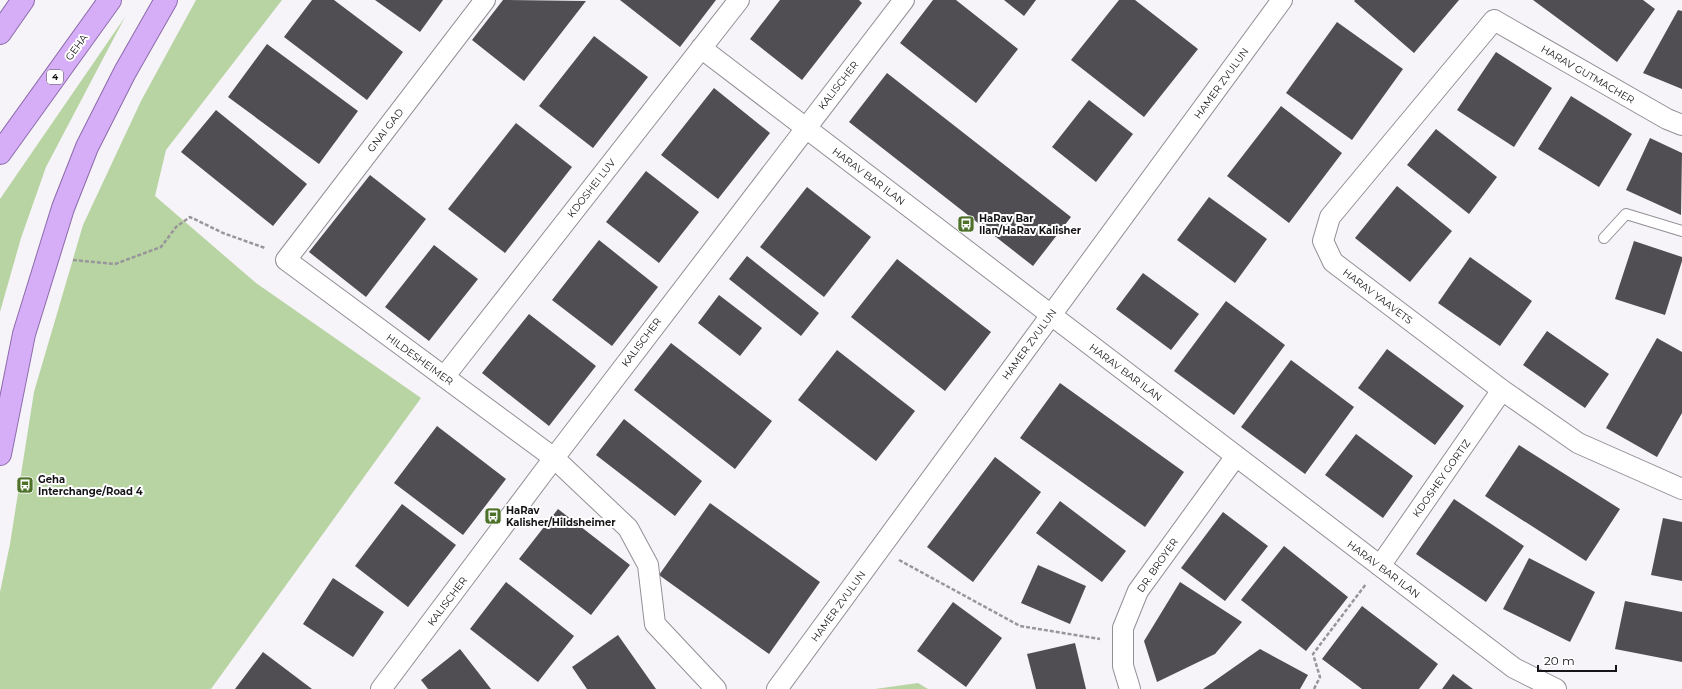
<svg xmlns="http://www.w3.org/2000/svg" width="1682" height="689" font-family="Montserrat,sans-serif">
<rect width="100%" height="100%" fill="#f6f3f9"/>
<!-- green -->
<path fill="#b8d4a2" d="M196,0H282L166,150L155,196L256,283L421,398L211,689H0V592L10,544L34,392L83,225L141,101Z
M125,17L46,167L21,238L0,312V199Z
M918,683L928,689H875Z"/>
<!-- building -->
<path fill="#504e53" d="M312,0H334L403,52L367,100L284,37Z
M375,0H443L420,32Z
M503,0L586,1L524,81L472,40Z
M620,0H716L680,47Z
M780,0H859L862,3L802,80L750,39Z
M933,0H956L1018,49L976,103L900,43Z
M1004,0H1036L1024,16Z
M1119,0H1135L1198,49L1144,117L1071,60Z
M1355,0H1459L1414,53L1354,1Z
M1533,0H1643L1655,9L1617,62Z
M1678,10L1682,11V89L1643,73Z
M1337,22L1403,69L1352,140L1286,93Z
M594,36L648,77L593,148L539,106Z
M267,44L358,111L319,164L228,97Z
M1496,52L1552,88L1514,147L1457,110Z
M887,73L1071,217L1033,266L849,122Z
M714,88L770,133L718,199L661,155Z
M1571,96L1632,134L1599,187L1538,149Z
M1089,100L1133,134L1096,182L1052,147Z
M1281,106L1342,153L1289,223L1227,176Z
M216,110L307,184L273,226L181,152Z
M516,123L572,167L505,253L448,209Z
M1436,129L1497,177L1469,214L1407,165Z
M1650,138L1682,153L1681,215L1626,190Z
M646,171L699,212L659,263L606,222Z
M370,175L426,219L366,297L309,252Z
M1397,186L1452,231L1410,282L1355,238Z
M807,187L871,237L824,297L760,247Z
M1209,197L1267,239L1235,283L1177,240Z
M599,240L658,287L612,346L552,300Z
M1634,241L1682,257V261L1665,315L1615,299Z
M434,245L478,279L429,341L385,307Z
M747,256L819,313L801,336L729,279Z
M1470,257L1532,301L1500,346L1438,303Z
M897,259L991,332L945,391L851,317Z
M1143,273L1199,314L1171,350L1116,309Z
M719,295L762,328L740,356L698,323Z
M1226,301L1285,345L1234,415L1174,371Z
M529,314L596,366L549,426L482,373Z
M1547,331L1609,374L1585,408L1523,365Z
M1657,338L1682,352V413L1657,457L1606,428Z
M671,343L772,421L735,469L634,390Z
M1387,349L1464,406L1435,445L1358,388Z
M837,350L915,411L876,461L798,400Z
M1291,360L1354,407L1305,474L1241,427Z
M1060,383L1184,472L1145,527L1020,438Z
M624,419L702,481L675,516L596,455Z
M437,426L506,479L463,535L394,483Z
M1356,434L1413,476L1383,518L1325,475Z
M1519,445L1620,509L1586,561L1485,496Z
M995,457L1041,492L973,582L927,547Z
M1454,499L1524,546L1486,602L1416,554Z
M1060,501L1126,551L1102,582L1036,533Z
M710,503L820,582L769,654L659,575Z
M402,504L456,545L408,607L355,566Z
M558,509L630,565L591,615L519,559Z
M1223,512L1268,546L1225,601L1181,568Z
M1663,518L1682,522V581L1651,575Z
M1284,546L1348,597L1306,651L1241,600Z
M1529,558L1595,592L1570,642L1503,609Z
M1038,565L1086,586L1070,624L1021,603Z
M333,578L384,612L353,657L303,624Z
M506,582L574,636L538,682L470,629Z
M1180,582L1242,622L1215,654L1157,682L1144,641Z
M1625,601L1682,612V662L1615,649Z
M953,602L1002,638L966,687L917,651Z
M1362,606L1438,664L1419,689H1362L1322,659Z
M618,635L656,689H587L572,667Z
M1075,643L1086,689H1036L1027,654Z
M460,649L491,689H428L421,680Z
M1260,649L1308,675L1300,689H1203Z
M263,652L312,689H235Z
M1453,674L1473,689H1442Z"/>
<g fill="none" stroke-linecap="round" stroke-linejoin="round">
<!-- service casing -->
<g stroke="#928f95" stroke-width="12">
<path id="service" d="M1604,238L1626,214L1682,231"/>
</g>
<!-- minor casing -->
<g stroke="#928f95" stroke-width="22">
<path id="minor" d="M485,0L286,260L554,458L628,528L648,565L655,624L716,689
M701,48L1514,668L1556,689
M1682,125L1667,119L1494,20L1330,217L1323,241L1333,262L1502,390L1578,443L1682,489
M444,377L739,0
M1380,566L1502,390
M381,689L554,458L904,0
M777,689L1282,0
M1130,689L1123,666V628L1138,591L1236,456"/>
</g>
<!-- trunk casing -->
<g stroke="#8c6ba9" stroke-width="24">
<path id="trunk" d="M0,33L23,0
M0,153L110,0
M0,454L24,334L63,208L87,147L125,72L166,0"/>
</g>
<!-- path -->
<path stroke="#99969b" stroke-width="2.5" stroke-dasharray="4 2" stroke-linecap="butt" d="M73,260L115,264L161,247L176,227L190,217L223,233L265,248
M899,560L1020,626L1100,639
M1314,689L1320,677L1313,654L1366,584"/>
<!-- service -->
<use href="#service" stroke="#fff" stroke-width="10"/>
<!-- minor -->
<use href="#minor" stroke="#fff" stroke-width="20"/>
<!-- trunk -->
<use href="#trunk" stroke="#d6aef8" stroke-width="22"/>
</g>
<!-- icons -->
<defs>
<g id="bus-square" transform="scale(0.9)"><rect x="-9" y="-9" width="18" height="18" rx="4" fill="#4d7129" stroke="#fff"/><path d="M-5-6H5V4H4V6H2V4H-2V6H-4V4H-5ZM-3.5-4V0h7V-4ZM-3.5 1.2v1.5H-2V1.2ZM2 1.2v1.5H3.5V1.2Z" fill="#fff"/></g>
</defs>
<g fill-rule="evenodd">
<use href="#bus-square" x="966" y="224"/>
<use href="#bus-square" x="25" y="485"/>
<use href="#bus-square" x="493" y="516"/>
</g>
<g text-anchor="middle" stroke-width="4" stroke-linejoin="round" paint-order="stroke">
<!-- shield labels -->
<rect fill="#fff" stroke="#5c5a5d" stroke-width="1" x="47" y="70" width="16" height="14" rx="3"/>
<g font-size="9" font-weight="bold" fill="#161417">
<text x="55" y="80">4</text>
</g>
<!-- street labels -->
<g font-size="10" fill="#161417" stroke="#fff">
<text transform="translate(76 47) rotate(-54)" y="4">GEHA</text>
<text transform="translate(1588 74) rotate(30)" y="4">HARAV GUTMACHER</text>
<text transform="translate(1221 83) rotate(-54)" y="4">HAMER ZVULUN</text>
<text transform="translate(838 85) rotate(-52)" y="4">KALISCHER</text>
<text transform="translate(385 130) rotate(-52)" y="4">GNAI GAD</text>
<text transform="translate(869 176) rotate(37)" y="4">HARAV BAR ILAN</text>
<text transform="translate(591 188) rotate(-52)" y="4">KDOSHEI LUV</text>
<text transform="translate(1378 296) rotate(37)" y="4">HARAV YAAVETS</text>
<text transform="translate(641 342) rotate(-53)" y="4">KALISCHER</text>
<text transform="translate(1029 344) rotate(-54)" y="4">HAMER ZVULUN</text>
<text transform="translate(420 359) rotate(36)" y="4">HILDESHEIMER</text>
<text transform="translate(1126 372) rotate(37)" y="4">HARAV BAR ILAN</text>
<text transform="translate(1441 478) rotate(-55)" y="4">KDOSHEY GORTIZ</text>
<text transform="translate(1157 565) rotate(-55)" y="4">DR. BROYER</text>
<text transform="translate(1384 569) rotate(37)" y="4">HARAV BAR ILAN</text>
<text transform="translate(447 601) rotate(-53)" y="4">KALISCHER</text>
<text transform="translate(838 606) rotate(-54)" y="4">HAMER ZVULUN</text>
</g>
<!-- poi labels -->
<g font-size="10" font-weight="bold" fill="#161417" stroke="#fff" text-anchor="start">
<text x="979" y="222">HaRav Bar<tspan x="979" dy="12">Ilan/HaRav Kalisher</tspan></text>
<text x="38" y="483">Geha<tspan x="38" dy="12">Interchange/Road 4</tspan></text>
<text x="506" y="514">HaRav<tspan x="506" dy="12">Kalisher/Hildsheimer</tspan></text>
</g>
</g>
<!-- scale -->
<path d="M1538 665v6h78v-6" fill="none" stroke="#161417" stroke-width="2"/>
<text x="1544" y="665" font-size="12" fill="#161417" stroke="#ffffff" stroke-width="3" paint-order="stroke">20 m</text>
</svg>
